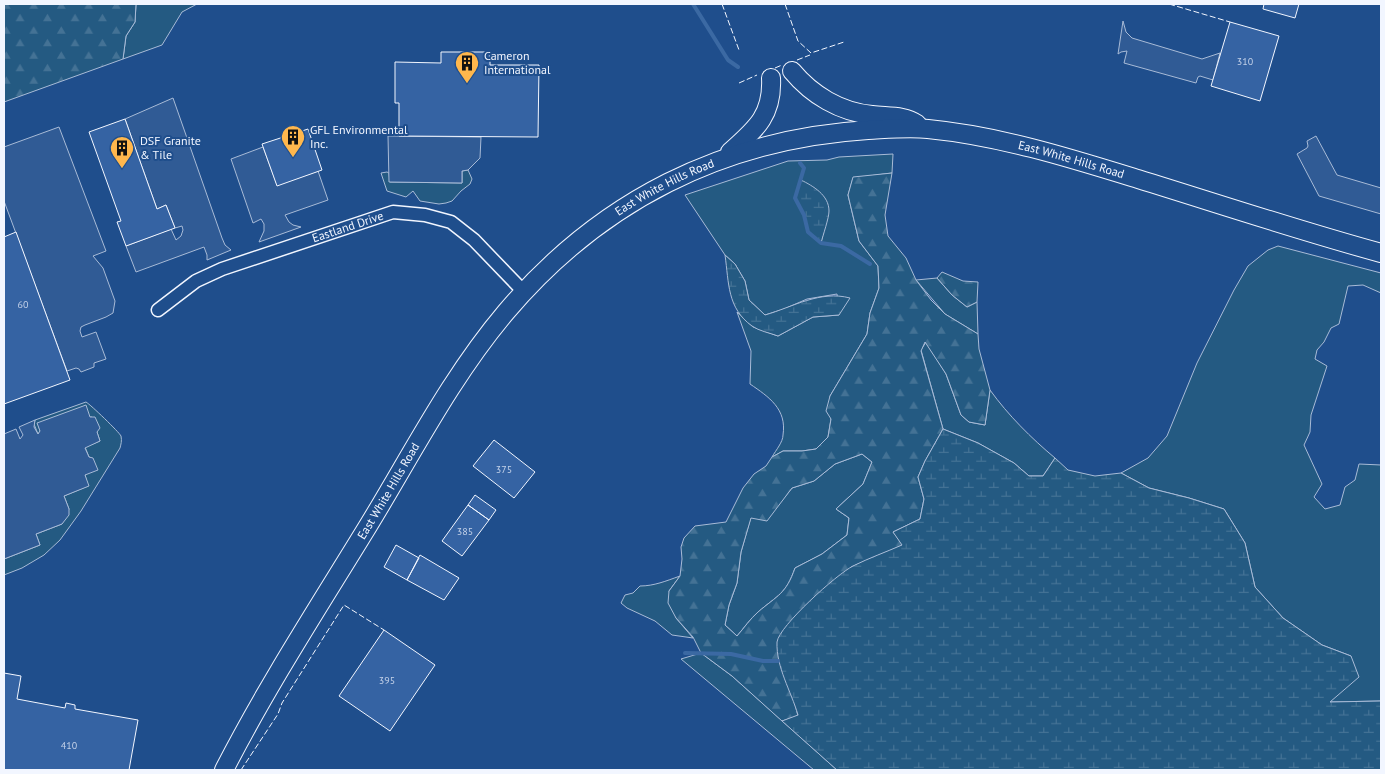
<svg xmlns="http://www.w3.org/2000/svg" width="1385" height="774" font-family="'PT Sans',sans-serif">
<defs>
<pattern id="forest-firs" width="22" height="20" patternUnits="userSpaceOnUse" patternTransform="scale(1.25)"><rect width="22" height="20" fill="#245a82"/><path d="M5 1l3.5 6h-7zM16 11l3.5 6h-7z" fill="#447295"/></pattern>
<pattern id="wetland-marsh" width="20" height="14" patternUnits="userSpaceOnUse" patternTransform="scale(1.25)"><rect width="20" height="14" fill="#245a82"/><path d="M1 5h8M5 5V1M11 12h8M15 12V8" fill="none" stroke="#447295"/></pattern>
</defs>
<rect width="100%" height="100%" fill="#1f4e8c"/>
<!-- grass -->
<path fill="#245a82" stroke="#a8bbd7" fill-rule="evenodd" d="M136,4H197L182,12L162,45L123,59L126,36L135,22Z
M893,154L892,173L853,178L848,195L859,241L878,266L879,288L870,313L867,334L830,396L831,419L828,437L816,449L802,451H783L772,457C776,450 783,442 783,435C787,409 769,397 750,384L751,351L737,312L753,327L778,336L813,317L839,315L837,294L807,299L784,309L765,315L749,300L745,281L735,264L725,255L685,195L788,161L827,160L839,157ZM800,180L825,226L821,243L808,232L804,215L795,198Z
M468,170L472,179L470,184L461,191L452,201L446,203L439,204L420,201L413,191L406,197L387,191L381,173L387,172L389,173L390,182L462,183V171Z
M1278,246L1381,273V293L1363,285L1348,286L1339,324L1331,328L1324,342L1317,350L1315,359L1327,366L1311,415L1310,432L1304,445L1322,484L1314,497L1325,509L1340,505L1345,487L1355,480L1359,464L1381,465V701L1329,702L1351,656L1322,645L1283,618L1255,587L1245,543L1224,509L1189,498L1149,488L1121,473L1148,458L1167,436L1197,363L1234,290L1248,266L1268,250Z
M937,278L952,295L967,307L977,302L978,334L945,314L916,280Z
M926,342L946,374L961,415L969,422L985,425L990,390C1008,415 1031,438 1055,458L1043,476H1029L1014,463L978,443L943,429L921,350Z
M86,402C91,405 119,432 121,436C122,441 121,444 120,448L81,511L60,540L44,555L22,568L4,575V559L40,545L36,534L62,524L69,509L64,496L88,486L85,475L91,458L89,457L85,447L100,441L92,417L38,424L40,431L38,434L34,424L35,420Z
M862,454L872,462L863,484L836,509L849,518L847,535L822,554L795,568C786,594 778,595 758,612C750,619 744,628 737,636L725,625L729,605L737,583L741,552L751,517L779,504L792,488L814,481L835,464Z
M680,576L669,591L676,618L693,638L672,635L655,621L627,608L621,603L625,595L633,593L640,586C654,586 666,581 680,576Z
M701,653L732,676L837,770H814L681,659Z"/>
<!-- forest -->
<path fill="url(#forest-firs)" stroke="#a8bbd7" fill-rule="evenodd" d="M4,4H136L135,22L126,36L123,59L4,102Z
M892,173L885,215L888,236L906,258L916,280L931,300L945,314L978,334L979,349L990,390L985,425L969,422L961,415L946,374L925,342L921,351L943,429L925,461L918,477L924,499L920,519L893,532L903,545L851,567L794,701L798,716L782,721L732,676L701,653L693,637L676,618L668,603L669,591L680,576L682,559L681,547L684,538L695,526L726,522L743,488L754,474L766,466L772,457L783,451H802L816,449L828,437L831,419L826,411L830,396L867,334L870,313L879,288L878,266L859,241L848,195L853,177ZM862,454L872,462L863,484L836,509L849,518L847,535L822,554L795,568C786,594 778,595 758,612C750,619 744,628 737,636L725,625L729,605L737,583L741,552L751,518L767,521L792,488L814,481L835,464Z
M942,272L963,281L978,282L977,302L967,307L952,295L937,278Z"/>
<!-- wetland -->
<path fill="url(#wetland-marsh)" stroke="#a8bbd7" d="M801,180C813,186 829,195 829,211C829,218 823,235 821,243L808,232L804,215L795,198Z
M725,255L735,264L745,281L749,300L765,315C793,307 820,290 850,298L839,315L813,317L778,336C770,333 759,331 752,326C727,308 729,283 725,255Z
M943,429L978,443L1014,463L1029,476H1043L1055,458L1068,470L1095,476L1121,473L1149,488L1189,498L1224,509L1245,543L1255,587L1283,618L1322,645L1351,656L1359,677L1330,702L1381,701V770H837L782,721L798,715C791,691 776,667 777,642C779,626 837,574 853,566C869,558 886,552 902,545L893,532L920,519L924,499L918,477L925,461Z"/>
<!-- parking -->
<path fill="#305b95" stroke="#a8bbd7" d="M1123,21L1126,32L1132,38L1202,59L1220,53L1213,80L1200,76L1198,77L1196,83L1124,63L1127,51L1121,52L1118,54Z
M173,98L222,238L225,245L231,250L207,260V255L204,247L136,272L126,246L171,229L176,240L181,236L183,230L182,226L175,228L166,205L157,209L125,119Z
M59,127L106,251L93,256L103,268L115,301L113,313L106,317L85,325L81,327L80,331L82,337L96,332L106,359L94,363V367L81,372L79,369L76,368L67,371L4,201V147Z
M388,136L481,137L480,158L468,170L462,171V183L389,182Z
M1316,136L1337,175L1381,188V214L1319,196L1297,154L1307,148L1308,146L1307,141Z
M263,147L277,185L318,171L328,200L285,215L289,222L293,225L301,227L259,242L264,231V224L261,219L253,223L231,159Z
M86,405L90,417H95L100,428L97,432L100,441L85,448L89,457L93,458L98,470L85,475L89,486L64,496L69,509V515L62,524L36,534L40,545L4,559V434L16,429L20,439L23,435L19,427L35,420L34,427L38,434L40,431L37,423Z"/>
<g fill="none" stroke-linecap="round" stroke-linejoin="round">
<!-- stream -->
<path stroke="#3b69a3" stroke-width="4" d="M693,4L728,60L738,67
M800,163L804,168L795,198L804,215L808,232L821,243L841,246L870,264
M685,653L731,654L763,661H778"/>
</g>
<!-- building -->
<path fill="#3563a3" stroke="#f2f6ff" d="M1264,4H1299L1295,18L1263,9Z
M1230,22L1279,36L1260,101L1211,86Z
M441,52H490V65H539L538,137L399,136V103H395V62L441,63Z
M125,119L157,209L166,205L175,228L126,246L117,222L121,221L89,132Z
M308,129L322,170L277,186L262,144Z
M16,232L70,380L4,404V237Z
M494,440L535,472L514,498L473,466Z
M475,495L496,510L489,520L468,505Z
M468,505L489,520L462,556L442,541Z
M396,545L419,558L407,580L384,567Z
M420,555L459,578L444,600L407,580Z
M384,630L435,665L390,731L339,696Z
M4,673L21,676L17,699L65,708L66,703L75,705V709L138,720L129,770H4Z"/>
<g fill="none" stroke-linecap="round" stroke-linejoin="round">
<!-- minor casing -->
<g stroke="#f2f6ff" stroke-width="15">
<g id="minor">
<path id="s1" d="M158,310L196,281L222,269L393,212L425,215L451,222L474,240L524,292"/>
</g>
</g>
<!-- secondary casing -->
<g stroke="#f2f6ff" stroke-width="20">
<g id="secondary">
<path d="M792,71C812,95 840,112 872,115C888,117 904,115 917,124"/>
<path d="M730,152C756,129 773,115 771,78"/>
<path id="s2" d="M224,770C267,686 319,606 368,526C412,454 451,377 506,312C600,201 723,139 868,130C888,129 909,127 928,129C1000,136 1070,158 1138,179C1219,204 1300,231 1381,253"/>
</g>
</g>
<!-- minor -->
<use href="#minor" stroke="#1f4e8c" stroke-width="12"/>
<!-- secondary -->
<use href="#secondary" stroke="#1f4e8c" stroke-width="18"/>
<!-- fence -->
<path stroke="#f2f6ff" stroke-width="1" stroke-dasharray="6 2.5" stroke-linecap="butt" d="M722,4L739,50
M785,4L798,41L811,53L844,42
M1169,4L1230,22
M797,60L810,55
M775,68L782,65
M739,83L757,75
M241,770L278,714L282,703L344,605L384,630"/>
</g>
<!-- icons -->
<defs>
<g id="building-pin" transform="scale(1.25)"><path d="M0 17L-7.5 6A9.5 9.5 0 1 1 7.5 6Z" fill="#ffb74d" stroke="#1f4e8c"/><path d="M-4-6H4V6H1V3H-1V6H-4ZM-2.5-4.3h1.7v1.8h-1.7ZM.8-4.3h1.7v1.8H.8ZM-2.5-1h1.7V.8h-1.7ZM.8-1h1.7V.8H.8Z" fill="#111"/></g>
</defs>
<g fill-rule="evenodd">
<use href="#building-pin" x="467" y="63"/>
<use href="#building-pin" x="293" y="137"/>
<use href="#building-pin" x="122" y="148"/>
</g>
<g text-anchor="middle" stroke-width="4" stroke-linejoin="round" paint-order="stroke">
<!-- number labels -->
<g font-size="10" fill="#c3d1e8">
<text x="1245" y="65">310</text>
<text x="23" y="308">60</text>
<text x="504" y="473">375</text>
<text x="465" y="535">385</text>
<text x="387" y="684">395</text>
<text x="69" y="749">410</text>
</g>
<!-- poi labels -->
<g font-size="12" fill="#f2f6ff" stroke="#1f4e8c" text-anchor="start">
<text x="484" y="60">Cameron<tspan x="484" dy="14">International</tspan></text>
<text x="310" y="134">GFL Environmental<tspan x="310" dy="14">Inc.</tspan></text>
<text x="140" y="145">DSF Granite<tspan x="140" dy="14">&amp; Tile</tspan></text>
</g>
<!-- street labels -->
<g font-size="12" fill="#f2f6ff" stroke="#1f4e8c">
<text dy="4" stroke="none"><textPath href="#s2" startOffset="1162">East White Hills Road</textPath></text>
<text dy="4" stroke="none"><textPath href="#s2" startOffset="742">East White Hills Road</textPath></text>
<text dy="4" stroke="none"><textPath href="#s1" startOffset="209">Eastland Drive</textPath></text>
<text dy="4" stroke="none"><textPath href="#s2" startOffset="324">East White Hills Road</textPath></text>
</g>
</g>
<!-- border -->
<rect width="1385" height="774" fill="none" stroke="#f2f6ff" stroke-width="10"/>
</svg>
